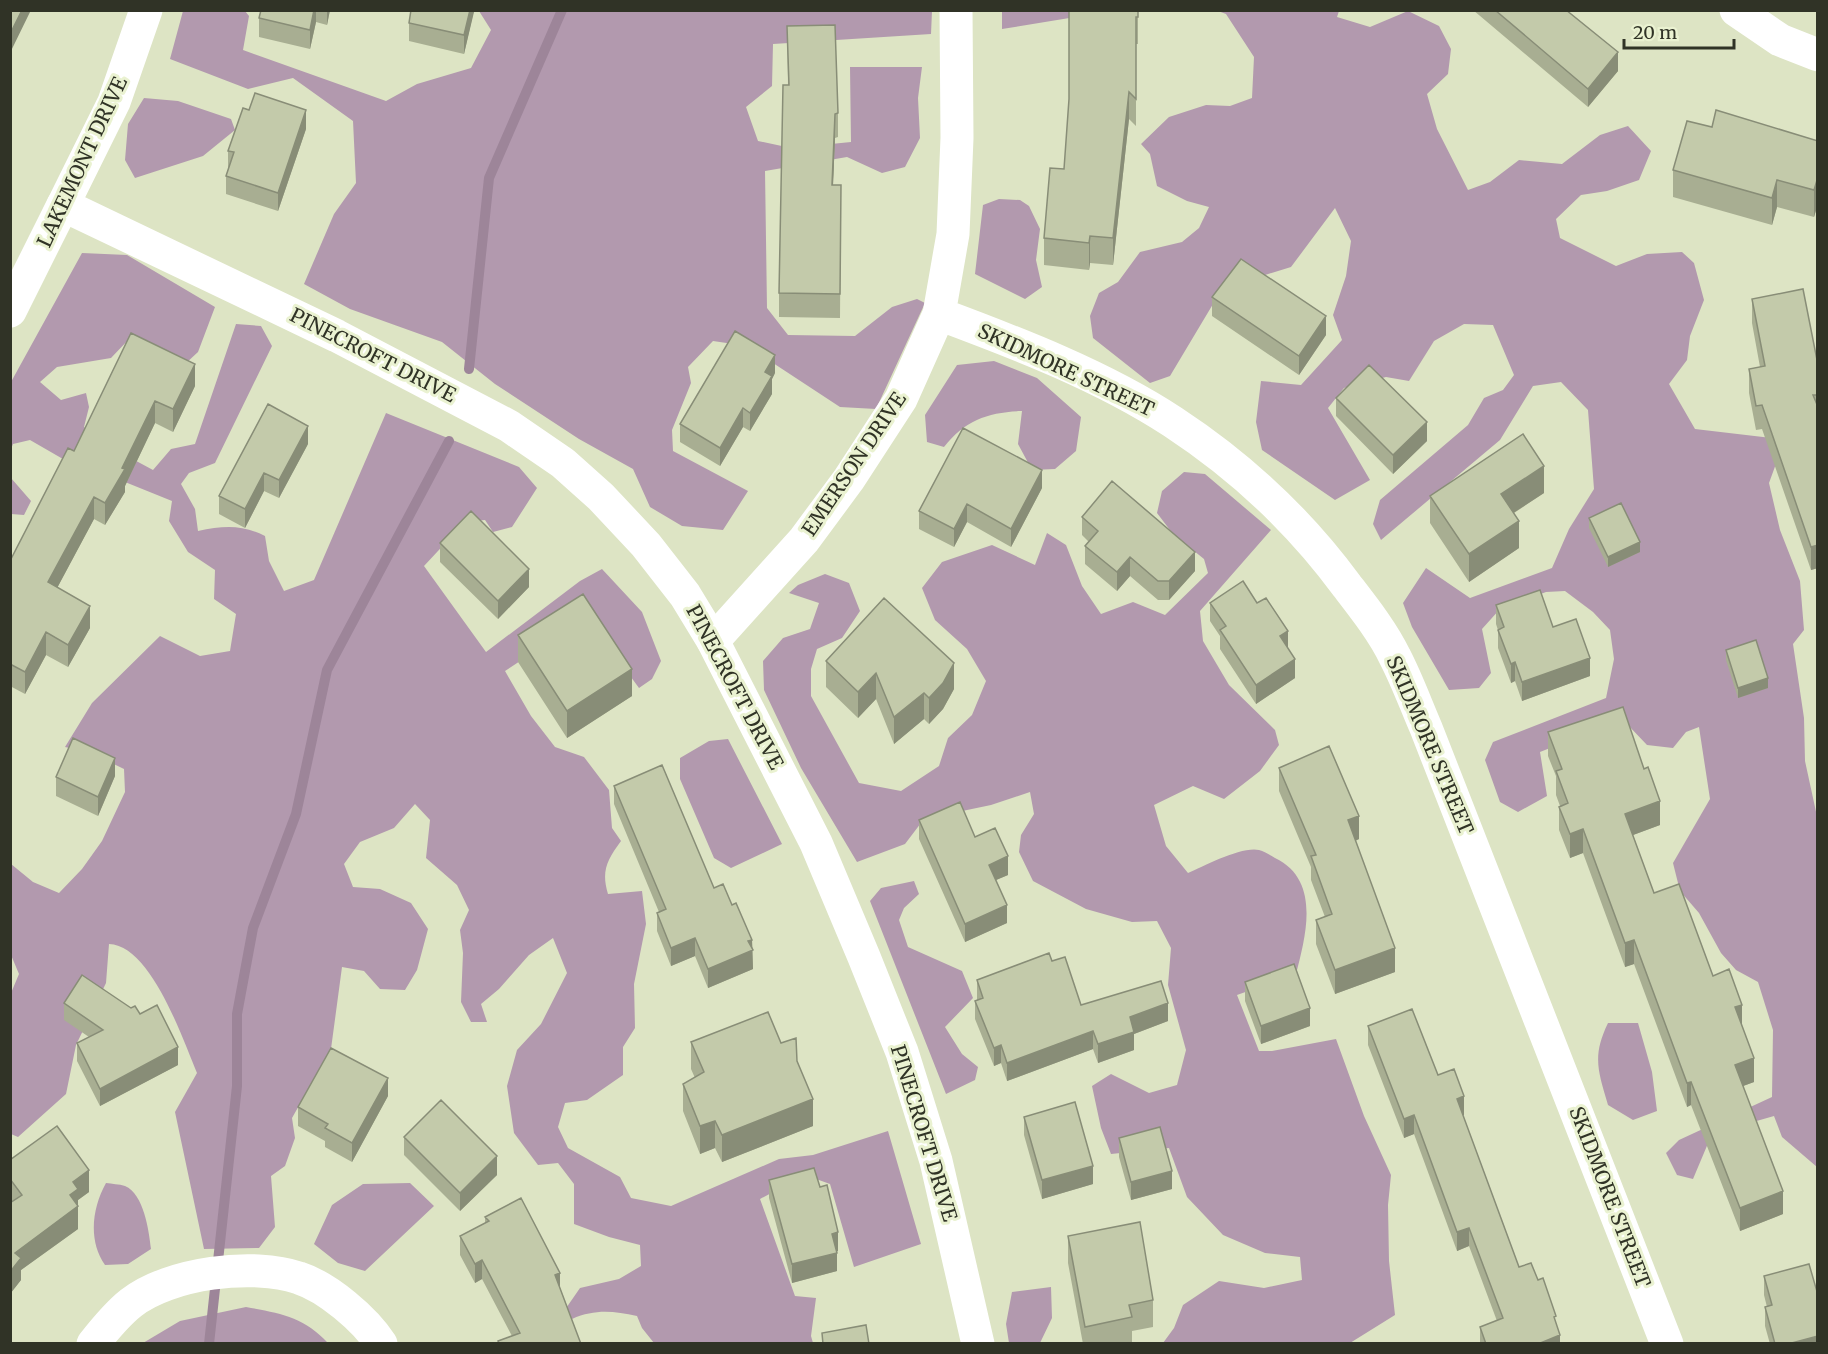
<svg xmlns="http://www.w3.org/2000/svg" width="1828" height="1354" font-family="Merriweather,serif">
<rect width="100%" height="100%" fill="#dde4c4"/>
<!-- forest -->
<path fill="#b299ae" d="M1002,10L1112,11L1002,29Z
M183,11H245L249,16L243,50L386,101L417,84L471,68L491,30L479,11H932L931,34L773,44L772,86L746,107L758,141L791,148L851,142L850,67H922L918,98L920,138L905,167L882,173L847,157L765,171L767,308L788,335L855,336L892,307L917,299L925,303L876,409L840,407L747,346L713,341L688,367L691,383L672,430L673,451L748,491L723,530L682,526L650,507L633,469L579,439L495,384L442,342L350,309L304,284L334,214L356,183L353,121L293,78L248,89L170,59Z
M1218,11H1339L1337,17L1370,27L1408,11L1439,26L1451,49L1448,74L1427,94L1437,129L1468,190L1490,182L1519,160L1562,164L1600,135L1628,126L1651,151L1639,180L1607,191L1581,195L1556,219L1560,238L1616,266L1647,254L1682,252L1694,263L1704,300L1690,336L1687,360L1669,384L1695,429L1780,439L1777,461L1769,483L1780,530L1800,581L1804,630L1793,644L1804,718L1805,761L1818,821L1817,1167L1782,1137L1774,1116L1732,1128L1709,1141L1693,1179L1677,1175L1666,1153L1679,1140L1772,1097L1773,1030L1758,982L1736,970L1721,953L1699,913L1680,891L1673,863L1710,799L1699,727L1686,732L1673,748L1647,745L1627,724L1613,723L1540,752L1547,796L1518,812L1500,802L1485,760L1493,742L1606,698L1614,659L1610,630L1593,612L1565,591L1546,592L1500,609L1482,629L1491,673L1479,688L1449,690L1412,627L1403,603L1426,568L1470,598L1552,568L1569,529L1594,489L1588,410L1561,382L1533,386L1500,440L1381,540L1373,524L1380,500L1468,425L1484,398L1503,390L1514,375L1493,325L1464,324L1434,341L1409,381L1386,377L1344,388L1328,408L1370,480L1335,500L1262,450L1256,422L1261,381L1301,385L1342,340L1333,315L1346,276L1351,241L1335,208L1291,267L1265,275L1249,274L1222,289L1170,376L1150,383L1093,338L1090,316L1099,293L1118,282L1140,252L1182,242L1199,228L1209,207L1187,201L1157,186L1150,154L1141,144L1169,117L1206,105L1230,106L1252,98L1254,57L1226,14Z
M144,98L178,101L231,119L235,130L203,156L135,178L125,160L128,124Z
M999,199L1020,200L1029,206L1040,229L1036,260L1042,287L1025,299L975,274L983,205Z
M82,253L127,255L215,307L198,352L185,364L131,337L111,358L57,367L40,382L61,400L86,393L89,407L84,427L101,442L153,470L171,449L195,444L236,324L261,326L272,346L215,463L189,473L181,484L195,509L198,531C223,526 241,524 265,536L269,561L284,591L314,580L386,413L519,467L537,488L512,527L493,532L485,520L465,522L424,566L486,652L580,581L602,569L642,612L661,661L652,679L639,688L587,617L505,671L531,716L555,747L584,757L609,790L612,828L621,841C607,860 601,871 608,894L642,891L646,924L634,984L635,1028L623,1047V1075L587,1100L565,1103L558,1127L568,1148L620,1177L631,1198L671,1206L779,1159L813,1155L888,1131L921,1244L854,1267L830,1184L805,1175L760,1199L795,1296L816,1298L811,1336L813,1343H654L642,1328L637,1316C613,1311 595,1309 572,1319L562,1314L580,1288L619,1279L641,1266L640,1245L609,1237L574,1224V1184L558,1163L538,1165L514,1133L507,1086L517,1050L541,1024L567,973L553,938L529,955L499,989L481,1004L487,1022H471L461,1002L463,953L460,930L469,910L457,885L426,858L430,820L415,804L394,828L360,842L344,864L353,887L380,889L411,903L428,929L417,970L405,990L380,989L364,971L342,967L331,1049L292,1118L295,1138L285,1166L271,1176L275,1227L259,1248L204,1249L175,1112L197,1073C183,1040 151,945 109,944L106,983L76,1045L66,1094L18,1137L11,1134V993L19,974L11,955V864L33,882L59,893L82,869L102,841L125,792L124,769L91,753L65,747L92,703L160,636L200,656L230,651L236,614L214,599L215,570L188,552L169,521L172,501L125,482L82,470L30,440L13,444L11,449V382Z
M994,361L1037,378L1081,417L1076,451L1055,469L1032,470L1018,444L1022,411C989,412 965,420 944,447L927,442L925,415L957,365Z
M1184,472L1205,474L1271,530L1200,611L1203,641L1229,685L1275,730L1279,745L1260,771L1224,799L1193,786L1154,805L1166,846L1188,873C1204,866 1242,846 1259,850C1264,851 1270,855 1275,858C1321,880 1306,935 1296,974L1237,995L1259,1051H1272L1336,1039L1364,1116L1391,1175L1388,1205L1389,1261L1395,1315L1350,1343H1163L1174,1328L1183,1305L1219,1281L1264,1288L1302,1280L1300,1257L1265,1253L1223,1235L1187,1197L1169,1148L1111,1154L1101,1128L1092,1086L1111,1074L1149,1093L1177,1085L1186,1050L1168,985L1171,948L1157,921L1132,922L1086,909L1033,881L1019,852L1021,835L1034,814L1030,792L991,805L924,819L905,844L857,862L801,768L764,690L763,661L783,638L810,629L819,603L789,593L798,585L825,574L849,583L860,611L842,638L817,649L811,669V696L859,783L901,791L939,766L948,738L972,715L986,681L967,649L935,620L922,588L942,562L992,545L1035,565L1047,533L1066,545L1082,586L1101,614L1133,602L1165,615L1208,573L1204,559L1173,534L1157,513L1162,491Z
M11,478L31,501L24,515L11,514Z
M728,739L782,844L731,868L714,858L680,779V758L709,741Z
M914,881L919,894L904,908L899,920L908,947L962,971L973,998L945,1027L962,1054L978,1067L975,1080L946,1094L870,901L881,888Z
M1608,1023H1638L1652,1072L1657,1111L1633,1120L1608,1105C1598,1071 1592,1056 1608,1023Z
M106,1183C112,1184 119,1184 125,1186C144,1194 149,1231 151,1249L128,1264L105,1265C88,1241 92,1208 106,1183Z
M410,1183L434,1206L365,1271L338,1263L314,1244L332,1205L363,1184Z
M1051,1287L1052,1318L1040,1343H1009L1006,1324L1012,1292Z
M246,1307C280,1313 304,1317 328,1343H143L180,1321Z"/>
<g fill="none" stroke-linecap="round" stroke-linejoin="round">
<!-- stream -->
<path stroke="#9d8599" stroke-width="10" d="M469,369L489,178L562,10
M209,1344L237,1086V1014L253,928L296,814L327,670L449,441"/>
<!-- street -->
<path stroke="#fff" stroke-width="33" d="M1736,10L1780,40L1818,55
M63,205L114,102L146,10
M939,314C1017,343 1103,376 1173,422C1240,466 1300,522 1347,586C1364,608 1383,632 1395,657C1407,680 1416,705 1426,728L1667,1344
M713,641L804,540L849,479L901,399L939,314L953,234L957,138L956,10
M93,1344C104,1330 117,1314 131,1303C169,1273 253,1262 299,1278C327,1287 365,1319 381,1344"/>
<!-- secondary -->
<path stroke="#fff" stroke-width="33" d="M10,311L63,205L337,336L509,426L563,463L601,497L646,545L685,595L713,641L816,843L864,957L902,1052L936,1161L978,1344"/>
</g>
<!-- wall -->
<path fill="#a8ae92" d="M261,10H330L327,25L316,22L310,49L259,37V18Z
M474,10L464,54L409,41V23Z
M1138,10V44H1136V126L1129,119L1113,265L1090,263L1089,270L1044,265V238Z
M1473,10H1566L1618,71L1588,107Z
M787,26L838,113V137L835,138L833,185H841L840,318L779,317V293L788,85Z
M1712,127L1818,141V204L1814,217L1777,207L1772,225L1673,197V170Z
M306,129L278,211L226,194V176L228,169V151Z
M1212,297L1326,335L1299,375L1212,316Z
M1752,299L1818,365V568L1811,570L1762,429L1756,430L1749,393V369L1760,367L1752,323Z
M131,333L195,386L173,432L155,423L125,486V492L105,525L94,519L57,588L90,628L68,667L46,655L25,694L10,686V561L74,451Z
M775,373L772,379V394L750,431L743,427L720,466L680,442V424Z
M1336,398L1427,441L1393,474L1336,416Z
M308,444L279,498L264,491L245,528L219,514V496Z
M1042,488L1011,547L967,522L954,547L919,529V511Z
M1544,493L1514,513L1519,548L1469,582L1430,523V496Z
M1082,517L1195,571L1169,600H1158L1130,576L1117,591L1085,564V546L1089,542L1082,535Z
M1589,518L1640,552L1608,567L1589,528Z
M440,543L529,587L498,619L440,562Z
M1210,603L1295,678L1256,704L1220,649V636L1210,621Z
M1496,605L1553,627L1590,676L1522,701L1515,681L1511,683L1498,648V630L1496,624Z
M518,635L632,696L567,738L518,662Z
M1726,650L1768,688L1738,698L1726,660Z
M826,661L954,689L943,709L929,724L924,719L894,744L876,699L858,718L826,687Z
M1548,732L1660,825L1633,835L1654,893L1713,976L1742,1026L1754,1082L1743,1086L1783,1214L1740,1231L1691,1105L1687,1107L1634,964L1625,967L1583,853L1570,858L1559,830V807L1560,806L1556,795V776L1548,756Z
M1279,768L1359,839L1355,841L1395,972L1335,994L1316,944V920L1325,917L1311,880V867L1279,791Z
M115,776L98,816L56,796V777Z
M614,786L732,905L752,940L753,969L708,988L695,956L671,966L657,931V913L659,912L614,804Z
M919,820L975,837L1008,875L996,880L1007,923L965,942L919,839Z
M1052,961L1081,1005L1168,1021L1134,1034V1050L1098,1063L1093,1049L1007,1081L1001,1063L994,1066L975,1019V1001L977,1000V980Z
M1245,982L1310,1026L1261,1044L1245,1001Z
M64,1003L131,1008L140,1014L178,1065L100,1106L77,1061V1043L89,1037L64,1020Z
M1368,1026L1438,1075L1464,1115H1463L1519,1267L1556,1325L1560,1344H1480V1327L1497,1321L1469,1246L1457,1251L1414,1134L1404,1138L1368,1045Z
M691,1042L797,1061L813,1126L722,1162L715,1148L700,1154L683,1111V1084L695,1078L691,1069Z
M388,1096L352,1162L325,1147V1141L298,1126V1107Z
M1024,1117L1093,1184L1042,1199L1024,1135Z
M404,1137L497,1175L460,1211L404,1155Z
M1119,1138L1172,1189L1131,1200L1119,1157Z
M10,1160L89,1192L78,1200V1229L21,1270V1280L10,1294V1203H11L10,1202Z
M769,1180L838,1251H836L837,1271L792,1283L769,1198Z
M485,1217L560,1288L581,1344H498V1341L512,1336L482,1279L475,1283L460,1255V1236L485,1223Z
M1068,1236L1153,1300V1327L1132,1331V1344H1083L1068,1263Z
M1764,1276L1818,1344H1770L1765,1326V1307H1767L1764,1295Z"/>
<!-- shaded-wall -->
<path fill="#888d77" d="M22,10H31L10,53V34Z
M314,10H316V22L310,49V30Z
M327,10H330L327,25Z
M470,10H474V12L464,54V35Z
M1618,52V71L1588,107V89Z
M1129,92V119L1113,265V238Z
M306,110V129L278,211V193Z
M835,114V138L832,209V185Z
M1818,177V204L1814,217V190Z
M1777,180V207L1772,225V198Z
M1090,236V263L1089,270V243Z
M1326,316V335L1299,375V356Z
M775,355V373L772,379V394L750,431V413L765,372Z
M195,364V386L173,432V409Z
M155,401V423L125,486V492L105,525V503Z
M743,408V427L720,466V448Z
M1427,422V441L1393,474V455Z
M308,426V444L279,498V480Z
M1544,466V493L1501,521V494Z
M1042,470V488L1011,547V529Z
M264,473V491L245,528V509Z
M94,497V519L48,605V582Z
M967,504V522L954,547V529Z
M1519,521V548L1469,582V554Z
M1640,542V552L1608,567V557Z
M1818,545V568L1811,570V547Z
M1195,552V571L1169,600V581Z
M1130,557V576L1117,591V572Z
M529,569V587L498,619V601Z
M90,606V628L68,667V645Z
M1288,631V649L1280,636Z
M46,632V655L25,694V672Z
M1590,658V676L1522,701V682Z
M1295,659V678L1256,704V685Z
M1515,662V681L1511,683V664Z
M954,663V689L943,709L929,724V698Z
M632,669V696L567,738V711Z
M876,673V699L858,718V692Z
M1768,678V688L1738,698V688Z
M924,693V719L894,744V717Z
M115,758V776L98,816V797Z
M1660,801V825L1625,838V814Z
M1359,816V839L1348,844V820Z
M1583,829V853L1570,858V834Z
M1008,856V875L989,883V865Z
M1007,905V923L965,942V924Z
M695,938V956L671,966V948Z
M752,940L753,969L708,988V969L748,941Z
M1634,940V964L1625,967V943Z
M1395,948V972L1335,994V970Z
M1168,1003V1021L1134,1034V1050L1098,1063V1044L1130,1017Z
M1742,1005V1029L1735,1007Z
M1310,1008V1026L1261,1044V1026Z
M1093,1031V1049L1007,1081V1063Z
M1001,1045V1063L994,1066V1048Z
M178,1047V1065L100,1106V1089Z
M1754,1058V1082L1735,1089V1065Z
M388,1078V1096L352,1162V1143Z
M1691,1082V1105L1687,1107V1083Z
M1464,1096V1115L1457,1117V1099Z
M813,1099V1126L722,1162V1135Z
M1414,1115V1134L1404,1138V1119Z
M715,1121V1148L700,1154V1126Z
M497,1156V1175L460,1211V1193Z
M1093,1166V1184L1042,1199V1180Z
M89,1170V1192L78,1200V1229L21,1270V1280L10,1294V1272L15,1253L70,1195L73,1182Z
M1172,1171V1189L1131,1200V1182Z
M1783,1191V1214L1740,1231V1208Z
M1469,1228V1246L1457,1251V1232Z
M838,1232V1251L832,1253V1234Z
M837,1253V1271L792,1283V1264Z
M482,1260V1279L475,1283V1264Z
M560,1273V1292L555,1275Z
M1560,1335V1344H1538Z
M1818,1336V1344H1788Z"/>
<!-- building -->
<path fill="#c3caaa" stroke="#888d77" stroke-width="1.5" d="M10,10H22L10,34Z
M261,10H314L310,30L259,18Z
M411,10H470L464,35L409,23Z
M1069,10H1138V17H1136V99L1129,92L1113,238L1090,236L1089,243L1044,238L1050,168L1064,169L1069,99Z
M1495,10H1566L1618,52L1588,89Z
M835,25L838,113L835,114L832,185H841L840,294L779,293L783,85H789L787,26Z
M255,93L306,110L278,193L226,176L234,152L228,151L243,108L249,110Z
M1716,110L1818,141V177L1814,190L1777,180L1772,198L1673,170L1687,121L1712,127Z
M1241,259L1326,316L1299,356L1212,297Z
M1803,289L1818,365V395H1813L1818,407V545L1811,547L1762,405L1756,406L1749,369L1765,366L1752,299Z
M735,331L775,355L765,372L772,376L750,413L743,408L720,448L680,424Z
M131,333L195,364L173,409L155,401L122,468L125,469L105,503L94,497L48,582L90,606L68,645L46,632L25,672L10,664V561L68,448L74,451Z
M1369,365L1427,422L1393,455L1336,398Z
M268,404L308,426L279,480L264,473L245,509L219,496Z
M963,428L1042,470L1011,529L967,504L954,529L919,511Z
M1523,434L1544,466L1501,494L1519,521L1469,554L1430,496Z
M1112,481L1195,552L1169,581H1158L1130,557L1117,572L1085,546L1098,531L1082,517Z
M1621,503L1640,542L1608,557L1589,518Z
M471,511L529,569L498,601L440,543Z
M1243,581L1257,603L1266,598L1288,631L1280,636L1295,659L1256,685L1220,630L1226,626L1210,603Z
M1540,590L1553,627L1576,619L1590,658L1522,682L1515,662L1511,664L1498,630L1504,627L1496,605Z
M583,594L632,669L567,711L518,635Z
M884,598L954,663L943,683L929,698L924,693L894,717L876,673L858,692L826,661Z
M1756,640L1768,678L1738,688L1726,650Z
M1623,707L1644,769L1648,767L1660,801L1625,814L1654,893L1679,884L1713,976L1729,969L1742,1005L1735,1007L1754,1058L1735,1065L1783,1191L1740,1208L1691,1082L1687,1083L1634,940L1625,943L1583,829L1570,834L1559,807L1568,803L1556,771L1562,769L1548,732Z
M73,738L115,758L98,797L56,777Z
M1329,746L1359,816L1348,820L1395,948L1335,970L1316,920L1332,914L1311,856L1316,855L1279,768Z
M662,765L714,888L723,884L732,905L736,903L752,940L748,941L753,950L708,969L695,938L671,948L657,913L666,909L614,786Z
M960,802L975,837L995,828L1008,856L989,865L1007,905L965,924L919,820Z
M1049,953L1052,961L1065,957L1081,1005L1161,981L1168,1003L1130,1017L1134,1032L1098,1044L1093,1031L1007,1063L1001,1045L994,1048L975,1001L983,998L977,980Z
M1294,964L1310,1008L1261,1026L1245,982Z
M82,975L131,1008L135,1006L140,1014L157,1005L178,1047L100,1089L77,1043L103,1030L64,1003Z
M1412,1009L1438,1075L1454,1069L1464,1096L1457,1099L1519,1267L1531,1263L1538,1280L1543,1278L1556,1316L1554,1317L1560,1335L1538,1344H1486L1480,1327L1503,1318L1469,1228L1457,1232L1414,1115L1404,1119L1368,1026Z
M768,1012L781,1043L796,1038L797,1061L813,1099L722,1135L715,1121L700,1126L683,1084L704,1072L691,1042Z
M331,1048L388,1078L352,1143L325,1128L328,1124L298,1107Z
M441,1100L497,1156L460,1193L404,1137Z
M1075,1102L1093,1166L1042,1180L1024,1117Z
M57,1126L89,1170L73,1182L78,1189L70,1195L78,1206L15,1253L21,1258L10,1272V1203L22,1195L10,1179V1160Z
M1160,1127L1172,1171L1131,1182L1119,1138Z
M814,1168L820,1187L827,1185L838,1232L832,1234L837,1253L792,1264L769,1180Z
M521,1198L560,1273L555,1275L581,1344H499L498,1341L520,1333L482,1260L475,1264L460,1236L489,1221L485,1217Z
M1140,1222L1153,1300L1129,1305L1132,1317L1085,1327L1068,1236Z
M1809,1264L1818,1295V1336L1788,1344H1775L1765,1307L1772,1305L1764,1276Z
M866,1325L869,1344H823L822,1333Z"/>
<g text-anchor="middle" stroke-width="6" stroke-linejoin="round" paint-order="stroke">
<!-- street labels -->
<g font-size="20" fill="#303326" stroke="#eaf2d1">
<text transform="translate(82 162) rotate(-65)" y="7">LAKEMONT DRIVE</text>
<text transform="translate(373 355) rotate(27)" y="7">PINECROFT DRIVE</text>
<text transform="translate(1066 370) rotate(25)" y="7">SKIDMORE STREET</text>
<text transform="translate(854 464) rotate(-56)" y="7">EMERSON DRIVE</text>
<text transform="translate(735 687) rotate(62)" y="7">PINECROFT DRIVE</text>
<text transform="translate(1430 745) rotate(67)" y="7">SKIDMORE STREET</text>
<text transform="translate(924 1133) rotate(73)" y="7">PINECROFT DRIVE</text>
<text transform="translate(1610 1197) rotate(69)" y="7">SKIDMORE STREET</text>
</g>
</g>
<!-- border -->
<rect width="1828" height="1354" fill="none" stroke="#303326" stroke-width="24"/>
<!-- scale -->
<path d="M1624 39v9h110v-9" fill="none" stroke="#303326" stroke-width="3"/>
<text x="1633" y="39" font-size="18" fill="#303326" stroke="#eaf2d1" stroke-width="4.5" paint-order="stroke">20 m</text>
</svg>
